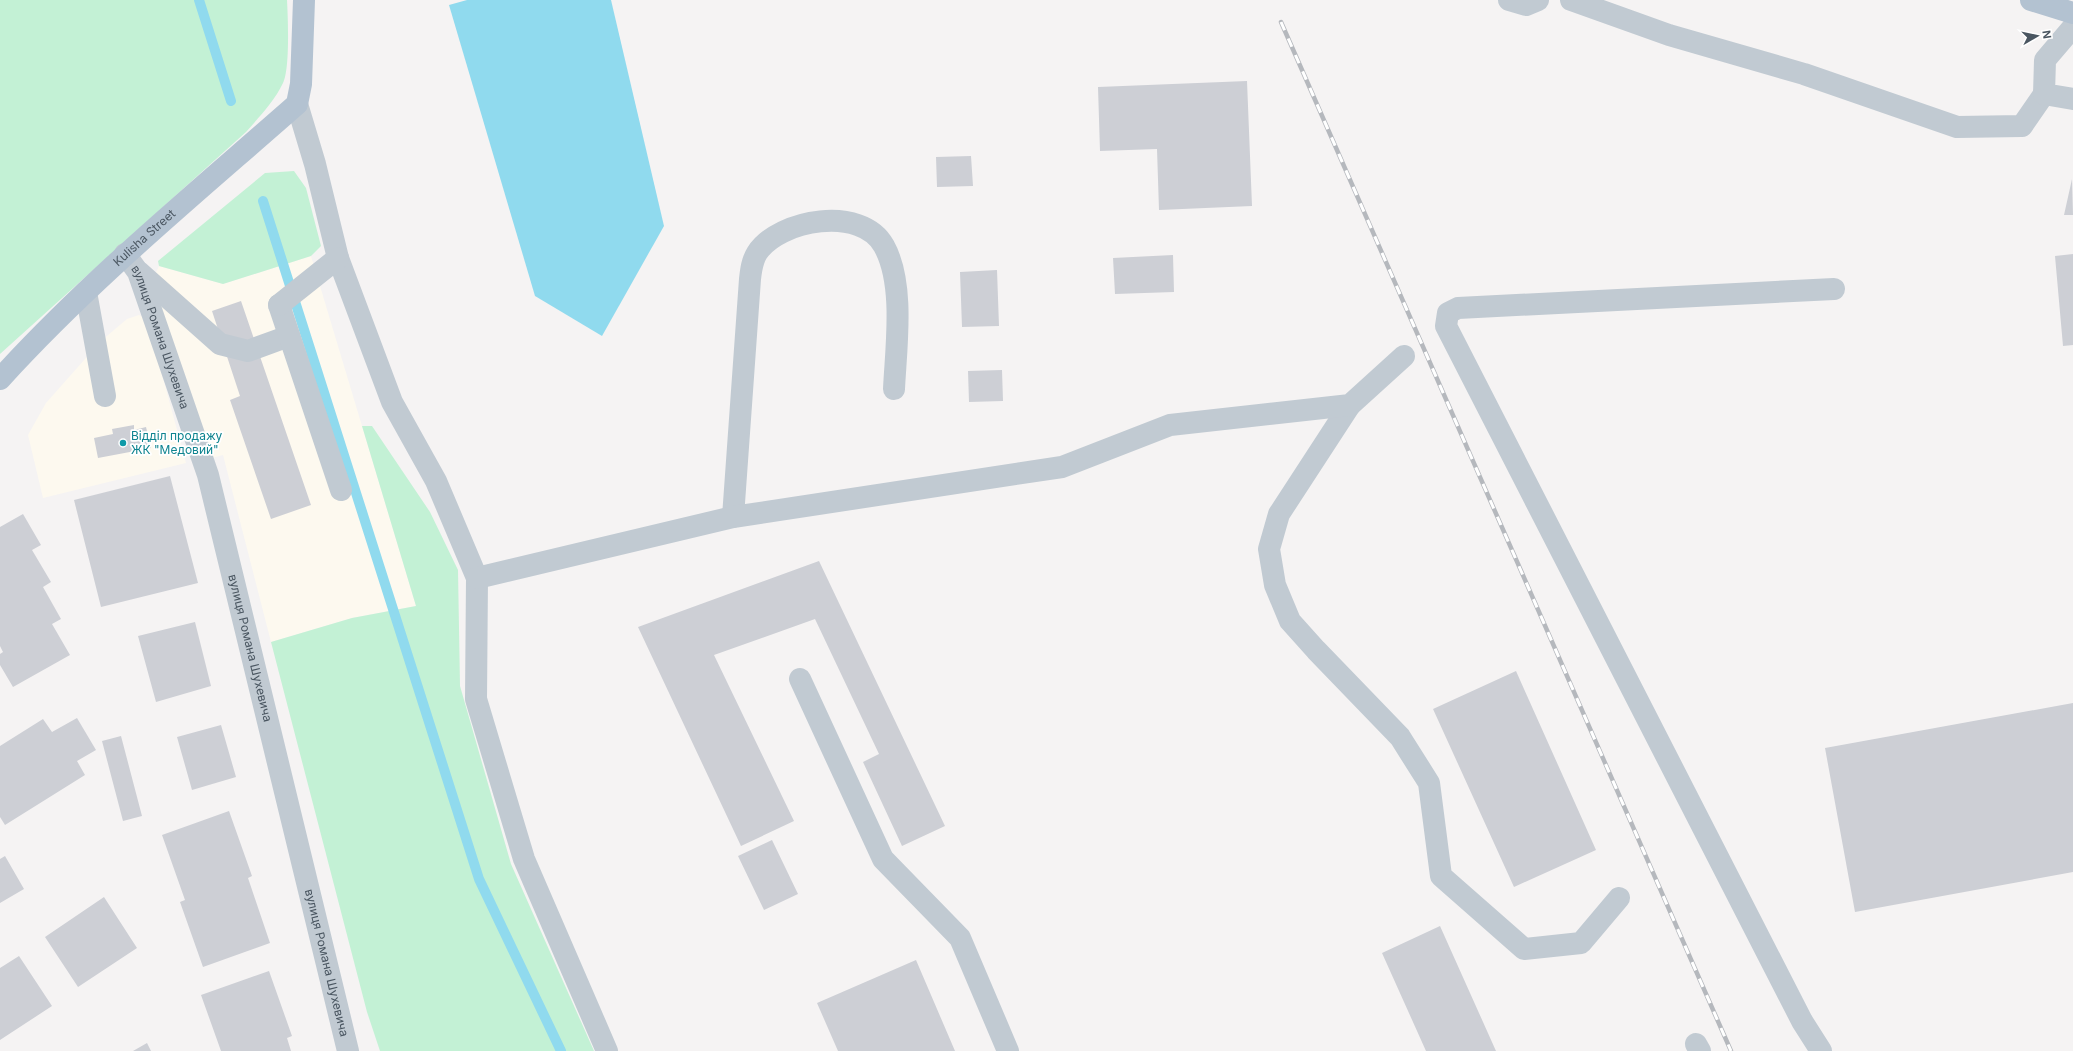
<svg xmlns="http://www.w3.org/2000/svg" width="2073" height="1051" font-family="Inter,sans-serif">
<rect width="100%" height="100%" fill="#f5f3f3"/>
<!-- commercial -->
<path fill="#fdf9ef" d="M311,256L416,606L352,618L271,642L223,455L212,458L152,281L159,266L223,284Z
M139,315L147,319L186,463L43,498L28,435L46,403L101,341L127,319Z"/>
<!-- green -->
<path fill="#c3f1d5" d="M0,0H287C288,18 290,69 283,83C274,102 259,117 246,132L0,354Z
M294,171L306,188L321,246L311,256L223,284L159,266L158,261L265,173Z
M362,426H372L430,512L458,570L460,686L511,864L594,1051H380L367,1012L271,642L352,618L416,606Z"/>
<!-- water -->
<path fill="#90daee" d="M467,0H611L664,226L602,336L535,296L449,5Z"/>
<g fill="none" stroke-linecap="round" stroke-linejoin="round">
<!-- stream -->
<path stroke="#90daee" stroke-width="10" d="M199,0L231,101
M263,201L479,879L561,1051"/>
</g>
<!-- building -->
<path fill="#cdcfd5" d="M1247,81L1252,206L1159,210L1157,149L1100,151L1098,87Z
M971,156L973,186L937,187L936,157Z
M2072,179L2073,215H2064Z
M2073,254V345L2063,346L2055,256Z
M1173,255L1174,292L1115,294L1113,258Z
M997,270L999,326L962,327L960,272Z
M241,301L311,505L271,519L230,400L240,396L212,311Z
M1002,370L1003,401L969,402L968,371Z
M134,425V430L146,427L151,448L98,458L94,438L113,434L112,429Z
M170,476L198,583L101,607L74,500Z
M23,514L41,545L32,550L51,582L43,587L61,619L52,624L70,655L13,687L0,665V654L3,652L0,646V527Z
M819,561L945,826L902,846L863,762L879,754L815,619L714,655L794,821L741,846L638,627Z
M195,622L211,686L156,702L138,636Z
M1516,671L1596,850L1514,887L1433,709Z
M2073,703V872L1855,912L1825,748Z
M77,718L96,750L77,761L85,775L5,825L0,817V746L43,719L52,732Z
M221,725L236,777L192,790L177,737Z
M121,736L142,816L123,821L102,741Z
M229,811L252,876L248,878L270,943L203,967L180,902L185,900L162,835Z
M772,840L798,894L764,910L738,856Z
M5,856L24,889L0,903V859Z
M104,897L137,948L78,987L45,937Z
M1440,926L1496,1051H1426L1382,953Z
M19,956L52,1006L0,1040V968Z
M916,960L955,1051H838L817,1003Z
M269,971L292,1036L287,1038L291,1051H221L201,995Z
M147,1043L151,1051H133Z"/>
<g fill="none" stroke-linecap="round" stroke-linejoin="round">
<!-- minor -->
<g stroke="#c1cad2" stroke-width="22">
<path d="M1509,0L1526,5L1538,0"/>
<path d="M1571,0L1669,35L1804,74L1957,127L2022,126L2044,94"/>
<path d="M2073,27L2045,60L2044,94L2073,99"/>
<path d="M297,104L315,164L338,258L392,402L436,481L477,578L476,699L524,859L607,1051"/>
<path id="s1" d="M125,254L138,272L208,475L348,1051"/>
<path d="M139,272L220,344L248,351L289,336"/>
<path d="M86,292L105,396"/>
<path d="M279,305L341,490"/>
<path d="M279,305L338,258"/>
<path d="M1350,405L1279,514L1269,549L1275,585L1290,621L1316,650L1400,737L1429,783L1441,876L1524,949L1581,943L1619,898"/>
<path d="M733,517L750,279C751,270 752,261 757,253C779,219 862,205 884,246C905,284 896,347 894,389"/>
<path d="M477,578L733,517L1062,467L1170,425L1350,405L1404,356"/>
<path d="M800,679L883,859L960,938L1008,1051"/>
<path d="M1696,1044L1700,1051"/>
<path d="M1821,1051L1802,1021L1446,326L1448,313L1458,308L1834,289"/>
</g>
<!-- major -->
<g stroke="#b3c2d1" stroke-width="22">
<path d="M2031,0L2073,13"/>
<path id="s2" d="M0,379C91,279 196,193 297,104L301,84L304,0"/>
</g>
<!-- rail casing -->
<g stroke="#b5b8bd" stroke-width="4.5">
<path id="rail" d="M1281,22L1731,1051"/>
</g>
<!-- rail -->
<use href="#rail" stroke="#fff" stroke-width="3" stroke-dasharray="9" stroke-linecap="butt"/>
</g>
<!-- markers -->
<circle fill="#0f9aa8" stroke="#fff" stroke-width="1.5" cx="123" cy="443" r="4"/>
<g text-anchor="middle" stroke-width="3.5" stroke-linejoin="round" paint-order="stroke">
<!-- street labels -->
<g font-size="12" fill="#4a5661" stroke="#fff">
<text dy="4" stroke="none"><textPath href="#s2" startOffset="202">Kulisha Street</textPath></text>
<text dy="4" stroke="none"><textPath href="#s1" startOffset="91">вулиця Романа Шухевича</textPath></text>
<text dy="4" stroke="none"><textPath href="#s1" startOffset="415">вулиця Романа Шухевича</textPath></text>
<text dy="4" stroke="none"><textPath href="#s1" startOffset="739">вулиця Романа Шухевича</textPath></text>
</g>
<!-- culture labels -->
<g font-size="12" fill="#0d838f" stroke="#fff" text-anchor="start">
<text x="131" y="440">Відділ продажу<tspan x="131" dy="14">ЖК "Медовий"</tspan></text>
</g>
</g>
<!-- north arrow -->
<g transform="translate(2037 36) rotate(81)" stroke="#ffffff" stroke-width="3" paint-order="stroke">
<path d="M0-3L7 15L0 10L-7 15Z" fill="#4a5661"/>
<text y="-6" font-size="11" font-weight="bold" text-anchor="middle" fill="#4a5661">N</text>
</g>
</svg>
